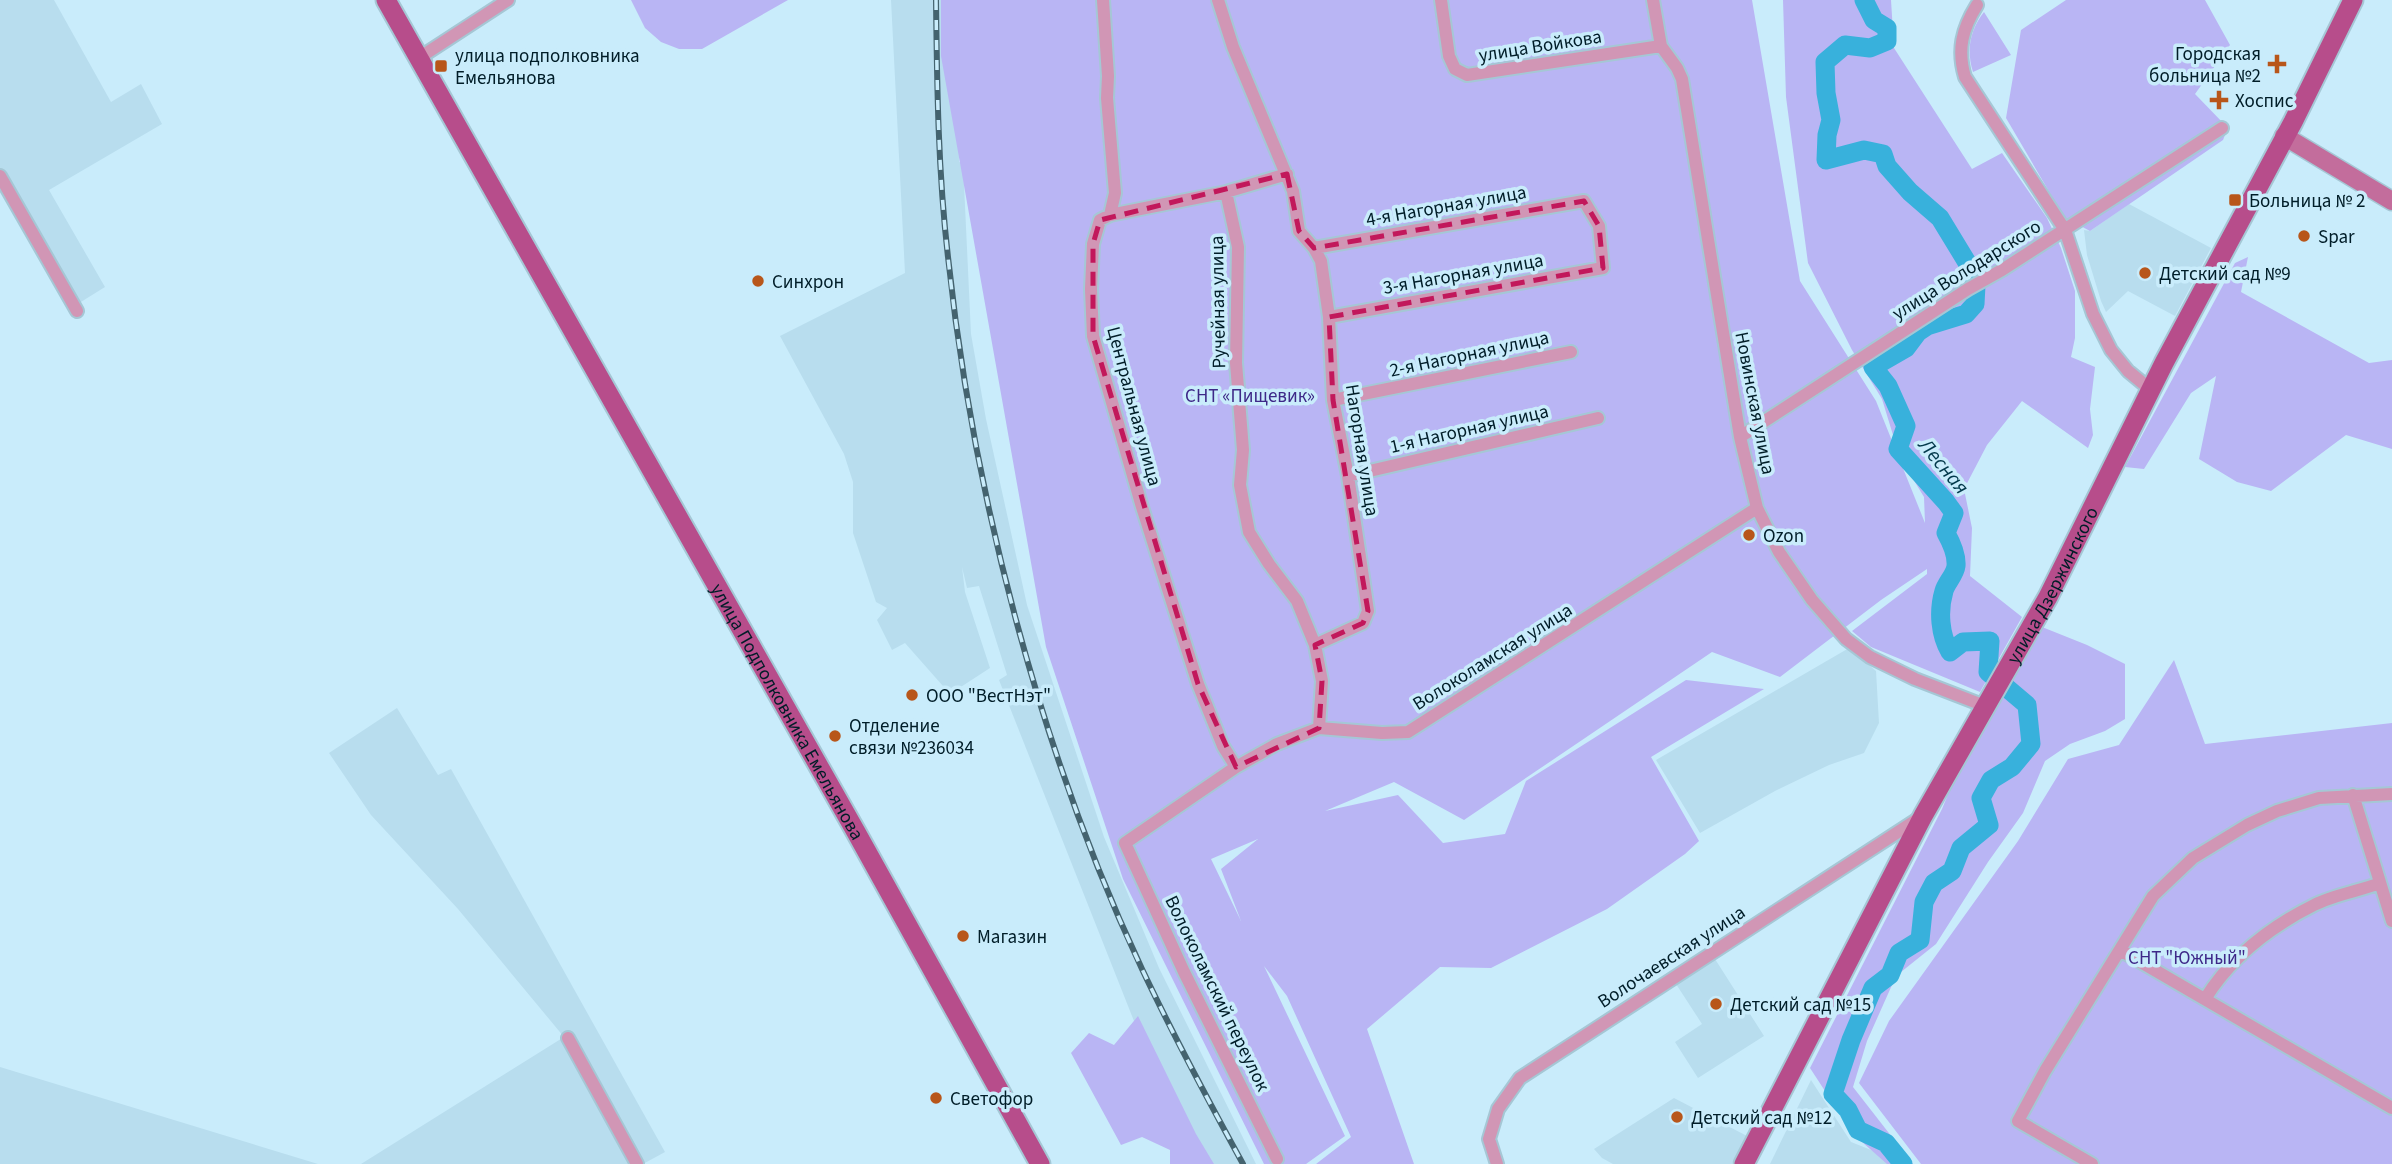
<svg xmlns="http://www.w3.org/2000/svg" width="2392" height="1164" font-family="'Source Sans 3',sans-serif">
<rect width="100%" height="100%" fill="#c9ecfb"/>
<!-- built -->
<path fill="#b8ddee" d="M0,0H54L111,102L141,84L162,124L49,190L105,287L76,305L0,174Z
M891,0H960L958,84L959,162L963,163L971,334L986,419L1027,605L1104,837L1159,968L1256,1164H1213L1151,1064L999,680L1007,675L979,586L967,588L962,567L965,592L990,668L950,694L905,643L892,650L877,620L887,608L876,602L853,533V482L844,454L780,336L905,273Z
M2129,204L2211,248L2175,316L2128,291L2106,312L2101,301L2087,255L2084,230L2090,231Z
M1849,648L1876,671L1879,723L1864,753L1829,765L1775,791L1700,833L1656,760Z
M397,708L438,775L451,769L665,1152L643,1164H361L564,1037L458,909L371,815L329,753Z
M1715,959L1764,1036L1698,1078L1675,1042L1702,1024L1676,984Z
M0,1067L318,1164H0Z
M1811,1080L1851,1142L1891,1158L1895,1164H1770Z
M1674,1098L1747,1136L1732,1164H1613L1602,1158L1594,1149Z"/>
<!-- green -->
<path fill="#b9b5f4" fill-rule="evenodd" d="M631,0H788L702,49H679L661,42L645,28Z
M941,0H1752L1800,281L1876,401L1925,523L1924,497L1907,469L1893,435L1882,399L1852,350L1808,263L1786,97L1783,0H1891L1894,48L1972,169L2002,153L2047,218L2061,248L2075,291V338L2071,357L2095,367L2090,409L2093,435L2088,448L2022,401L1987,445L1964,489L1972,528L1970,576L2022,617L1980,692L1871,647L1852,631L1927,574V569L1881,600L1780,677L1712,652L1464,820L1394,782L1325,811L1398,795L1443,843L1505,834L1526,781L1686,680L1764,689L1651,757L1699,841L1685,854L1607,909L1491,968L1440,967L1367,1029L1414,1164H1316L1351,1137L1287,996L1264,966L1345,1136L1306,1164H1264L1123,879L1046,647L941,56ZM1258,839L1221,869L1241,921L1211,859Z
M2066,0H2205L2230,45L2195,94L2226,126L2227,130L2223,140L2090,231L2064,217L2006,118L2021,30Z
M1984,12L2011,55L1973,72C1966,50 1970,30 1984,12Z
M2248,257L2241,292L2369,363L2392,360V449L2346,435L2271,491L2237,482L2199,459L2216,376L2191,393L2144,469L2125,467L2235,263Z
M2042,627L2087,645L2125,664V719L2105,731L2070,744L2045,761L2023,813L1988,862L1936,944L1896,976L1867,1041L1853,1087L1913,1164H1887L1853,1134L1810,1068L1942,809L1958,770Z
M2174,660L2205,744L2392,723V1164H1921L1859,1083L1889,1021L2018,841L2068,759L2119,745Z
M1138,1016L1196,1134L1214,1164H1170V1150L1142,1137L1121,1145L1071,1053L1089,1033L1114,1045Z"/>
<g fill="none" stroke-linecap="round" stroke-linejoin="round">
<!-- river -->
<path stroke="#38b1dc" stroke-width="19" d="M1864,0L1874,20L1887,28V41L1870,48L1845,45L1825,62L1826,93L1831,120L1827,135L1826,160L1864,150L1883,154L1887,166L1910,192L1940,218L1968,264L1976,285L1975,304L1966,314L1927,326L1918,332L1906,348L1873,367L1888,386L1906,426L1898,449L1946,502L1954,513L1946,533C1951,542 1957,555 1956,566C1955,575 1946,583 1944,591C1938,611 1940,635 1950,652L1963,642L1990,641L1988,672L2027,705L2031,744L2012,767L1991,780L1981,798L1989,825L1961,848L1952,871L1934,883L1924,902L1920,940L1899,953L1890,975L1873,988L1851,1040L1833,1094L1848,1110L1858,1130L1886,1143L1903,1164"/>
<!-- street casing -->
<g stroke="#a5c7d5" stroke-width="16">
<path id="street" d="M1103,0L1108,76L1107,98L1115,193L1110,215
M1218,0L1233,47L1293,191L1299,231L1314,248L1321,261L1329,317L1333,400L1348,476L1368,611L1363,623L1315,645
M1441,0L1449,56L1455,69L1467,75L1661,46
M1653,0L1661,46L1677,68L1682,79L1740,437L1757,508L1779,552L1812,600L1846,639L1870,657L1915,679L1985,706
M1977,5C1962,29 1957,50 1965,77L2065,230L2093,314L2111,350L2128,371L2151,390
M419,58L508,0
M0,176L77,311
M1226,192L1238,247L1236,363L1243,450L1240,485L1249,532L1269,564L1297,601L1315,645L1322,681L1319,728
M1314,248L1584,201L1599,226L1603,268L1329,317
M1333,400L1571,352
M1740,437L1968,289L2002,270L2222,128
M1348,476L1598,418
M1236,767L1223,746L1198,684L1142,507L1093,336L1091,289L1093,244L1100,220L1110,215L1226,192L1287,174
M2353,795L2392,921
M2120,950L2392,1108
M2205,999C2231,957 2270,927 2314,905C2334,895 2359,891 2380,883
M568,1038L637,1164
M1277,1159L1184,972L1125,843L1236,767L1277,744L1319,728L1382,733L1408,732L1757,508
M1497,1164L1489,1139L1498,1109L1520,1078L1921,817
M2092,1164L2018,1121L2045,1071L2153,896L2193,858L2247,825L2277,811L2319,798L2392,794"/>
</g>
<!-- secondary casing -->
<g stroke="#a5c7d5" stroke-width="21">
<path id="secondary" d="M2284,136L2392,201"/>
</g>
<!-- primary casing -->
<g stroke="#a5c7d5" stroke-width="23">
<g id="primary">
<path id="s1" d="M386,0L856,832L1040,1164"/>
<path id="s2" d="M1744,1164L1923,816L2048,597L2164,363L2293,122L2353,0"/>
</g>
</g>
<!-- street -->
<use href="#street" stroke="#d196b5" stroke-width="12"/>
<!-- secondary -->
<use href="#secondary" stroke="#c36d9c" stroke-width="18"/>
<!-- primary -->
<use href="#primary" stroke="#b74d8b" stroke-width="19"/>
<!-- rail casing -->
<g stroke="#44636f" stroke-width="6">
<path id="rail" d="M936,0C937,86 938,171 948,257C973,494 1040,752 1142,969C1173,1035 1208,1100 1243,1164"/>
</g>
<!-- rail -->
<use href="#rail" stroke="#c9ecfb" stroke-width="3.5" stroke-dasharray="10" stroke-linecap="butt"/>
</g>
<!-- marked area -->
<path fill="none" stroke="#c2185b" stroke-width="5" stroke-dasharray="14 9" stroke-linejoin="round" d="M1287,174L1299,231L1314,248L1584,201L1599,226L1603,268L1329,317L1333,400L1368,611L1363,623L1315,645L1322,681L1319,728L1236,767L1198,684L1093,336V244L1100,220Z"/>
<!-- markers -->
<g fill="#b8561a" stroke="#c9ecfb" stroke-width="2.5">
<path d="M2273.5 53.5h7v7h7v7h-7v7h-7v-7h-7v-7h7z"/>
<rect x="434" y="59" width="14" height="14" rx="3.5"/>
<path d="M2215.5 89.5h7v7h7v7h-7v7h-7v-7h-7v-7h7z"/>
<rect x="2228" y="193" width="14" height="14" rx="3.5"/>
<circle cx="2304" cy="236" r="7"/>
<circle cx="2145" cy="273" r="7"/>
<circle cx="758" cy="281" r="7"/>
<circle cx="1749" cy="535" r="7"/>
<circle cx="912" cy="695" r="7"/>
<circle cx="835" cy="736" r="7"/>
<circle cx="963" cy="936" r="7"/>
<circle cx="1716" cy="1004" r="7"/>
<circle cx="936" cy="1098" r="7"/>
<circle cx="1677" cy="1117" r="7"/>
</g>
<g text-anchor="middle" stroke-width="7" stroke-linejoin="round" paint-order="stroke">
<!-- street labels -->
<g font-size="19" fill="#001d28" stroke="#c9ecfb">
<text transform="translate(1540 45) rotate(-9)" y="7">улица Войкова</text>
<text transform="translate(1446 205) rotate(-10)" y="7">4-я Нагорная улица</text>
<text transform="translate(1966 269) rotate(-32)" y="7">улица Володарского</text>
<text transform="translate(1463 273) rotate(-10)" y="7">3-я Нагорная улица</text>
<text transform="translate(1217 302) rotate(-91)" y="7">Ручейная улица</text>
<text transform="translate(1469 353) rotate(-12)" y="7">2-я Нагорная улица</text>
<text transform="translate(1756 403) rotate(79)" y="7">Новинская улица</text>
<text transform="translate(1135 406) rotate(75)" y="7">Центральная улица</text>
<text transform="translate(1469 428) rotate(-13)" y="7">1-я Нагорная улица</text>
<text transform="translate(1363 450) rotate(81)" y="7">Нагорная улица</text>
<text dy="7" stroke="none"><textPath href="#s2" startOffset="656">улица Дзержинского</textPath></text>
<text transform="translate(1492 656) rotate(-32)" y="7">Волоколамская улица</text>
<text dy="7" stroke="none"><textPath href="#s1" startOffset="817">улица Подполковника Емельянова</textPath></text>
<text transform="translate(1671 956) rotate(-33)" y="7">Волочаевская улица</text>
<text transform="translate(1218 993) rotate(64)" y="7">Волоколамский переулок</text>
</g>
<!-- poi labels -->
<g font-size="19" fill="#001d28" stroke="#c9ecfb" text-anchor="start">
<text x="2261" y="60" text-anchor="end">Городская<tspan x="2261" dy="22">больница №2</tspan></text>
<text x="455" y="62">улица подполковника<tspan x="455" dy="22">Емельянова</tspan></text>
<text x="2235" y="107">Хоспис</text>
<text x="2249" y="207">Больница № 2</text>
<text x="2318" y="243">Spar</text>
<text x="2159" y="280">Детский сад №9</text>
<text x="772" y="288">Синхрон</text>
<text x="1763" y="542">Ozon</text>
<text x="926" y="702">ООО "ВестНэт"</text>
<text x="849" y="732">Отделение<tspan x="849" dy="22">связи №236034</tspan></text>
<text x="977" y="943">Магазин</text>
<text x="1730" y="1011">Детский сад №15</text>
<text x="950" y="1105">Светофор</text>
<text x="1691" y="1124">Детский сад №12</text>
</g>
<!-- park labels -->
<g font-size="19" fill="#3e2888" stroke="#c9ecfb">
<text x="1250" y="402">СНТ «Пищевик»</text>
<text x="2187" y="964">СНТ "Южный"</text>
</g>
<!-- water labels -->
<g font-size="21" font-style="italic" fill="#03394b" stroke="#c9ecfb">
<text transform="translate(1944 466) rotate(50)" y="7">Лесная</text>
</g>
</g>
</svg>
